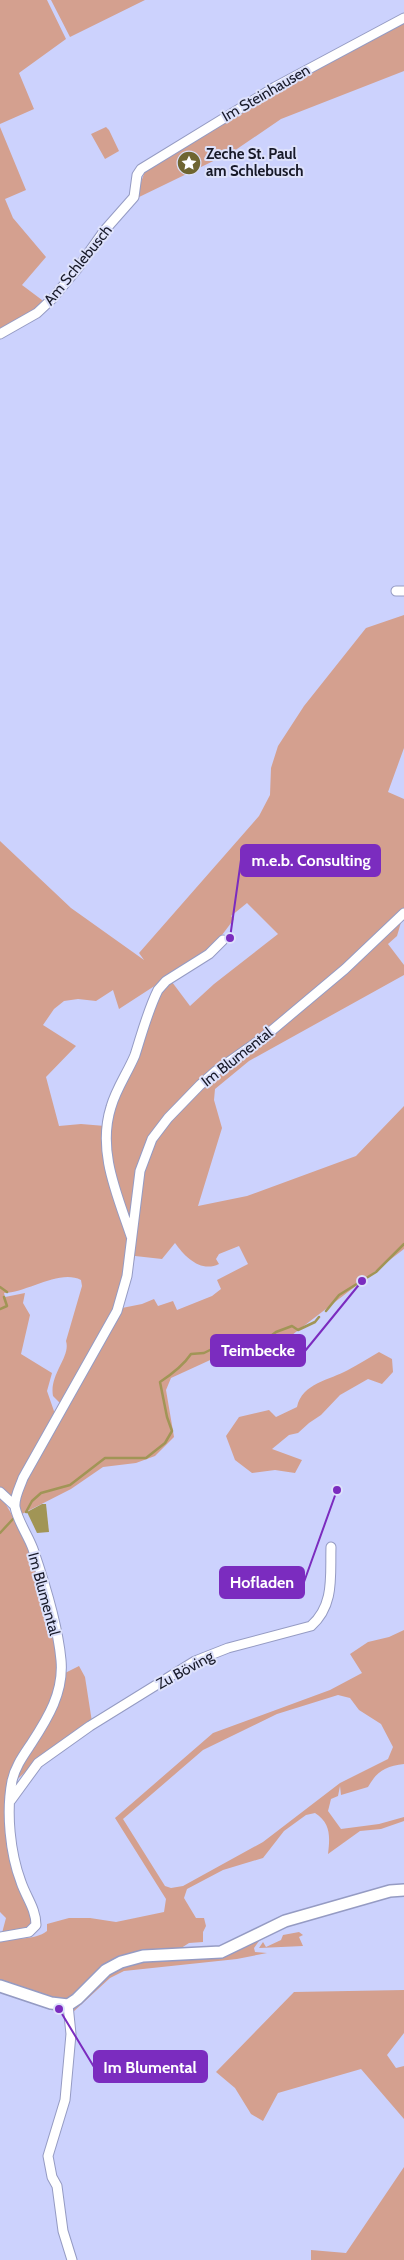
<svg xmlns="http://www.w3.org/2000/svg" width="404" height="2260" font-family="Cabin,sans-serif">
<rect width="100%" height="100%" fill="#ccd2fd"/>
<!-- green -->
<path fill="#d4a08f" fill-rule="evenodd" d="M0,0H47L66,39L19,73L34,109L0,124Z
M51,0H145L70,37Z
M404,20V71L281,119L234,151L135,199L145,171L207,129Z
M0,127L26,190L5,199L13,218L46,257L22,285L46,303L0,332Z
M106,127L109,130L119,151L105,159L91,134Z
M404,615V748L388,792L404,799V909L397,916L402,919L397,936L388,944L404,965V975L249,1061L215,1089L214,1100L222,1128L198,1206L247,1196L356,1156L404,1106V1249L292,1335L232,1350L171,1378L166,1390L174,1437L155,1456L136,1463L103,1467L71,1489L20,1515L19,1497L24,1483L122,1308L142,1304L154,1299L158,1306L173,1301L177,1310L212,1296L221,1289L217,1280L248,1264L239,1246L219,1254L216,1259L219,1264C201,1273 185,1257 175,1243L162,1259L135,1256L131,1276H124L113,1314L63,1403H60L53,1396C49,1374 71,1357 66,1341L82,1286L81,1280C59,1269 27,1293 4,1293L5,1297L25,1293L23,1303L30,1315L21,1354L52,1373L47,1391L55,1414L14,1494L11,1497L0,1490V841L71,908L144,960L139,953L259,816L270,795L271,768L278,746L304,706L366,628ZM247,903L278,934L214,984L190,1006L169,978L213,947L234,919L231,916ZM156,985L134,1053L105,1126L81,1124L59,1126L46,1077L76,1046L43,1025L54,1009L64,1001L78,999L96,1001L113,990L119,1009Z
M379,1352L392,1359L393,1372L382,1384L368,1379L340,1395L321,1415L309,1423L298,1433L289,1435L272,1449L302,1460L295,1473L275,1470L252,1473L235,1460L226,1436L239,1417L269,1410L276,1417L297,1407C302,1383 330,1380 348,1370C359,1364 369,1358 379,1352Z
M0,1495C37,1551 47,1610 65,1673L79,1666L85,1677L92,1722L36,1762L8,1788L10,1844L33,1922L28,1929L2,1933L6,1918L0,1912Z
M404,1630V1764C386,1766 377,1771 368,1787L341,1795L340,1786L338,1796L331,1799L328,1811L341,1829L379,1824L404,1817V1821L381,1829L360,1831L328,1854C330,1837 331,1823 315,1813L306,1815L284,1831L263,1858L223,1870L187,1889L184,1898L196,1918H204L206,1926L203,1932V1942L189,1943L175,1952L131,1954L71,1998L62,2001L0,1983V1941C15,1937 34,1941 47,1931V1924L69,1918H90L116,1922L164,1912L166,1899L115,1818L213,1733L330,1690L362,1673L350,1654L368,1642L389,1637ZM338,1695L350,1698L359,1710L381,1724L393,1747L388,1759L340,1783L263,1842L183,1886L171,1888L165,1886L123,1819L203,1750L277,1714Z
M274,1932L259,1941L254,1948L255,1952L267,1953L237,1959L124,1971L110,1978L72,2013V2008L111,1972L135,1961L223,1956Z
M299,1932L303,1935L299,1937L303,1946L259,1948L263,1942L266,1947L281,1940L283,1935Z
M404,1990V2033L387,2055L396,2068L404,2066V2119L361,2069L278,2093L263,2121L251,2114L235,2088L216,2072L294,1992Z
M404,2167V2260H311V2250L346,2253Z"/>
<!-- water -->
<path fill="#a19556" d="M42,1504H46L49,1532L37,1533L27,1512Z"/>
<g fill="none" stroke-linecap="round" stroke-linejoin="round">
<!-- stream -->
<path stroke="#a19556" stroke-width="2.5" d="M0,1287L7,1292
M0,1309L7,1306L4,1297
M326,1311L339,1295L376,1272L404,1244
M27,1512H26L32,1501L41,1493L70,1485L105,1458H146L165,1443L172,1431L167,1417L160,1382C172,1374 183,1366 191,1354L204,1353L218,1346H238L244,1341L268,1338L276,1332L292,1326L298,1330L315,1322L319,1317
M0,1533L13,1519"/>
<!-- street casing -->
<g stroke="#959bc3" stroke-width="11">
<path id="street" d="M0,334L37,313L53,298L77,269L104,231L134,197L137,175L141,169L275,87L404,18
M396,591H404
M131,1236C117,1194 97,1151 111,1107C116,1089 128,1072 135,1055C142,1033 148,1010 158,990L166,981L209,954L223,940
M0,1492L15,1506
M11,1800L38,1763L90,1726L195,1661L228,1648L311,1626C335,1605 330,1575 331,1547
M0,1937L29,1932L36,1925C36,1909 26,1897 21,1882C10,1853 6,1812 12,1781C15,1767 23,1756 31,1744C48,1718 64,1692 61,1660C58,1627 44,1581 33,1549C28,1535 18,1522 15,1507C14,1497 20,1487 23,1478L117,1311L127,1276L140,1171L152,1139L168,1118L200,1085L216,1071L264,1037L345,969L404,913
M68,2005L71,2034L65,2100L48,2156L52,2177L57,2186L63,2231L72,2260"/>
</g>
<!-- secondary casing -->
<g stroke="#959bc3" stroke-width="14">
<path id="secondary" d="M0,1986L51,2003L68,2005L77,1999L106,1970L121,1962L143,1956L221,1952L285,1921L390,1891L404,1890"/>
</g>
<!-- street -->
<use href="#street" stroke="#fff" stroke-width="9"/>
<!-- secondary -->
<use href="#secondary" stroke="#fff" stroke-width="11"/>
</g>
<!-- icons -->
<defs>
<g id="sight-disc" transform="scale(1.25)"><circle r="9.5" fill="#6f6531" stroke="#dde1fb"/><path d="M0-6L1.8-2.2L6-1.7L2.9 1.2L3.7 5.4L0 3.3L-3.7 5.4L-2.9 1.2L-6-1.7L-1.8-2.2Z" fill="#fff"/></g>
</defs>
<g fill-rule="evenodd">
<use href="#sight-disc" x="189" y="163"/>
</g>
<g text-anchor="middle" stroke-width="4" stroke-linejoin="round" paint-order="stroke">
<!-- street labels -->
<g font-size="15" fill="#171928" stroke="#dde1fb">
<text transform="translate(266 93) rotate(-30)" y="5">Im Steinhausen</text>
<text transform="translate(78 265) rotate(-51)" y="5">Am Schlebusch</text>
<text transform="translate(237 1057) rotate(-38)" y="5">Im Blumental</text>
<text transform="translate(44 1594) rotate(75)" y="5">Im Blumental</text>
<text transform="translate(185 1670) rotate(-29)" y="5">Zu Böving</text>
</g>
<!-- poi labels -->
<g font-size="15" font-weight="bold" fill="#171928" stroke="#dde1fb" text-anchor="start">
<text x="206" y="159">Zeche St. Paul<tspan x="206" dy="17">am Schlebusch</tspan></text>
</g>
</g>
<!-- callouts -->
<path fill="none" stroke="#7b2cbf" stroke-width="2" d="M230 938L241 860M362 1281L305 1351M337 1490L304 1582M59 2009L94 2067"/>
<g fill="#7b2cbf" stroke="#dde1fb" stroke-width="2">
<circle cx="230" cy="938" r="5"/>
<circle cx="362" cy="1281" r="5"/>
<circle cx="337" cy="1490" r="5"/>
<circle cx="59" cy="2009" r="5"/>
</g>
<g fill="#7b2cbf" stroke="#7b2cbf" stroke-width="2">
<rect x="241" y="845" width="139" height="31" rx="5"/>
<rect x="211" y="1335" width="94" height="31" rx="5"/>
<rect x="220" y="1567" width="84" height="31" rx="5"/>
<rect x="94" y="2051" width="113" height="31" rx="5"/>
</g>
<g font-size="16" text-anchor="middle" font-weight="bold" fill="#fff">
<text x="311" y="866">m.e.b. Consulting</text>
<text x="258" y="1356">Teimbecke</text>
<text x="262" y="1588">Hofladen</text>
<text x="150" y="2073">Im Blumental</text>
</g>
</svg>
